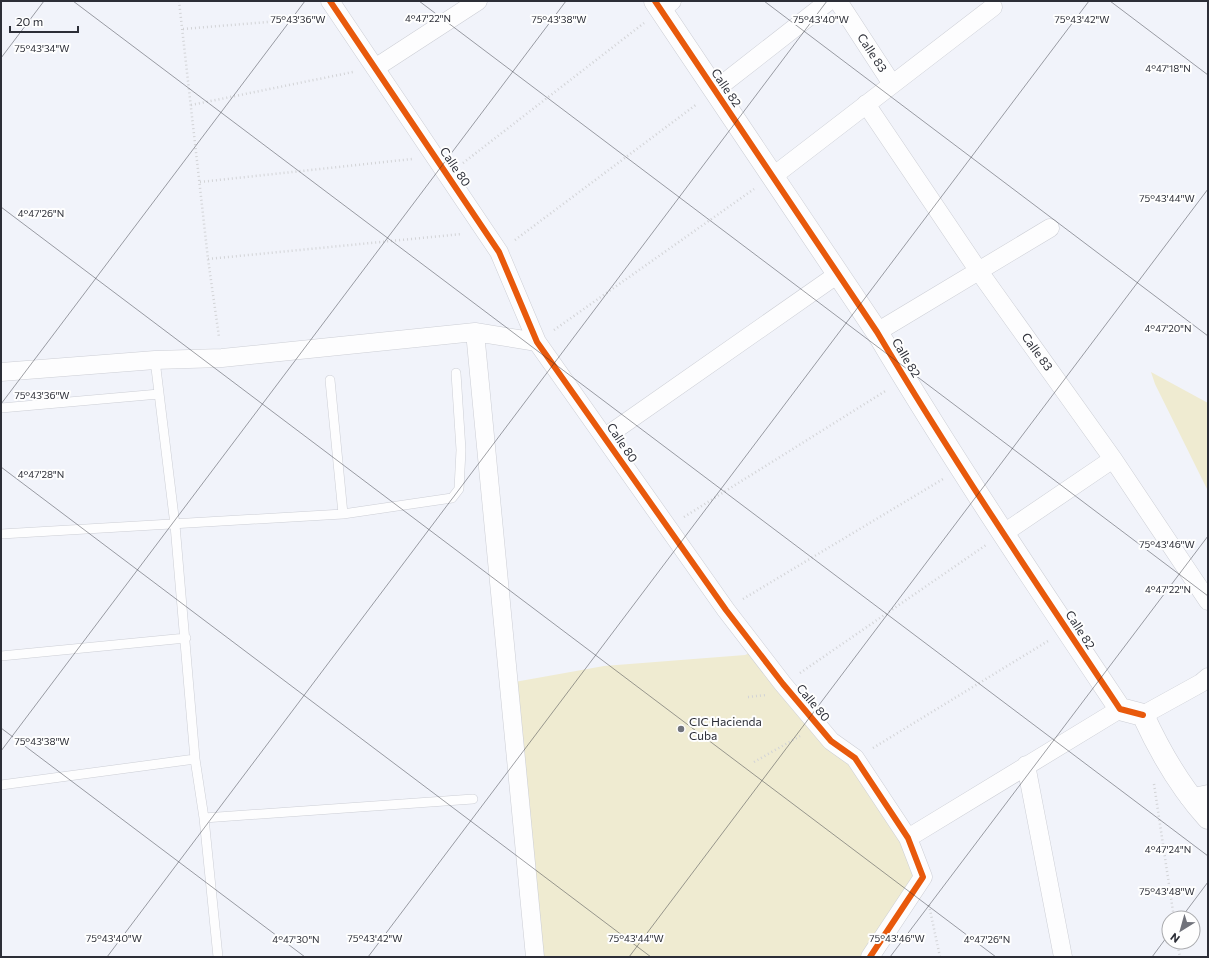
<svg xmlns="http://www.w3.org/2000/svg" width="1209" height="958" font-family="Commissioner,sans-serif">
<rect width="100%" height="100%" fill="#f1f3fa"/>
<!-- green -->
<path fill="#efebd1" d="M1151,372L1208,403V491L1155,384Z
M757,650L855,758L923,877L870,957H535L509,683L604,666L745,655Z"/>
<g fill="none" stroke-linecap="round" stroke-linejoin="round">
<!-- lane casing -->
<g stroke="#ccced5" stroke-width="10">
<path id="lane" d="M155,360L175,525L195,759L204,818L218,957
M330,380L343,514
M1,408L159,394
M1,534L343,514L452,498L459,489L461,450L456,373
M1,656L186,638
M1,785L195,759
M204,818L473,799"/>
</g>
<!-- street casing -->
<g stroke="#ccced5" stroke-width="19">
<path id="street" d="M330,1L499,252L537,342L726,610L783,684L831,741L855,758L908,838L923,877L870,957
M838,1L892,84
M661,10L672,1
M375,68L478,1
M715,90L829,1
M866,104L978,270L1113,459L1208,601
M772,177L993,7
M475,332L535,957
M877,332L1050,228
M1,372L155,360L222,358L475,332L537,342
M605,437L838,274
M1004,533L1113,459
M1143,715L1201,683L1208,677
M1026,765L1063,957
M1189,798L1208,794
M908,838L1120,709"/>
</g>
<!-- secondary casing -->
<g stroke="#ccced5" stroke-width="23">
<path id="secondary" d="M655,1L877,332C953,460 1037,585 1120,709L1143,715C1160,752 1180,787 1208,818"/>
</g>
<!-- path -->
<path stroke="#d2d3d6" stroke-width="2.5" stroke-dasharray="1 3" stroke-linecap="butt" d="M179,1L208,259L219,337
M183,29L316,18
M191,105L353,72
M463,163L644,23
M200,182L412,159
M515,240L697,104
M208,259L462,234
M554,330L754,189
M684,517L887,390
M743,599L943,479
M800,673L986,545
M748,697L766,695
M873,748L1048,641
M754,762L800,736
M1154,784L1174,918
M929,905L940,957
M1177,942L1180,957"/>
<!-- lane -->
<use href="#lane" stroke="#fdfdfe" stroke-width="9"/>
<!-- street -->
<use href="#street" stroke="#fdfdfe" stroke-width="18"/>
<!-- secondary -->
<use href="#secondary" stroke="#fdfdfe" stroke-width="22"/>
<!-- cycleway casing -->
<g stroke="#fefefe" stroke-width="8">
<path id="cycleway" d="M330,1L499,252L537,342L726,610L783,684L831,741L855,758L908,838L923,877L870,957
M655,1L877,332C953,460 1037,585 1120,709L1143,715"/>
</g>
<!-- cycleway -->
<use href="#cycleway" stroke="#e8590c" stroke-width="6"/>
</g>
<!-- ticks -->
<path fill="none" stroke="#2c2e37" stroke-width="1" stroke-opacity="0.45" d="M73,1L1208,856M419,1L1208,596M764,1L1208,336M1110,1L1208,75M1,58L44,1M1,207L996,957M1,404L305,1M1,467L651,957M1,728L305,957M1,751L566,1M1181,918L1208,882M107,957L827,1M368,957L1089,1M629,957L1208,189M890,957L1208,536M1152,957L1169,934"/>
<!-- markers -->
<circle fill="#71737b" stroke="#fefefe" stroke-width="1.5" cx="681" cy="729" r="4"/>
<g text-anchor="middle" stroke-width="4" stroke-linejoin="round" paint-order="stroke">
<!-- street labels -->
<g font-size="12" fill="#2c2e37" stroke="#fefefe">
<text transform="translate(872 53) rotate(57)" y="4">Calle 83</text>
<text transform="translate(726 88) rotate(56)" y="4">Calle 82</text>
<text transform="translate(455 167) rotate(56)" y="4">Calle 80</text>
<text transform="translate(1037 352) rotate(54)" y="4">Calle 83</text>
<text transform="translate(906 358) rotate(59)" y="4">Calle 82</text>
<text transform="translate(622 443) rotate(56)" y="4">Calle 80</text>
<text transform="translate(1080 630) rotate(57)" y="4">Calle 82</text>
<text transform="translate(813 703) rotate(50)" y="4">Calle 80</text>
</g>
<!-- poi labels -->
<g font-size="12" fill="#2c2e37" stroke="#fefefe" text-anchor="start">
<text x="689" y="726">CIC Hacienda<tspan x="689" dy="14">Cuba</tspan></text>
</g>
</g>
<g font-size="10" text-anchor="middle" fill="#2c2e37" stroke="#fefefe" stroke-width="4" stroke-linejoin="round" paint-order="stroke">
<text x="428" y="22">4°47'22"N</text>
<text x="298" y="23">75°43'36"W</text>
<text x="559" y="23">75°43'38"W</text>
<text x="821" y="23">75°43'40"W</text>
<text x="1082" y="23">75°43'42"W</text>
<text x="42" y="52">75°43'34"W</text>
<text x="1168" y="72">4°47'18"N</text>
<text x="1167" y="202">75°43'44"W</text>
<text x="41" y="217">4°47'26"N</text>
<text x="1168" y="332">4°47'20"N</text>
<text x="42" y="399">75°43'36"W</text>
<text x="41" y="478">4°47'28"N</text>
<text x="1167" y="548">75°43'46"W</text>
<text x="1168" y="593">4°47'22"N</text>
<text x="42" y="745">75°43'38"W</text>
<text x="1168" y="853">4°47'24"N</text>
<text x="1167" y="895">75°43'48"W</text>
<text x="114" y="942">75°43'40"W</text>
<text x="375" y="942">75°43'42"W</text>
<text x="636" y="942">75°43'44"W</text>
<text x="897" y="942">75°43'46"W</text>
<text x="296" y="943">4°47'30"N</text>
<text x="987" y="943">4°47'26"N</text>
</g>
<!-- border -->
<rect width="1209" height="958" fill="none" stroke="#2c2e37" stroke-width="4"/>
<!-- north arrow -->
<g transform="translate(1181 930) rotate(217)"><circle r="19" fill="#fefefe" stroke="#aaabae"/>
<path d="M0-3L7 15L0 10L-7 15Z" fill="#71737b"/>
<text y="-6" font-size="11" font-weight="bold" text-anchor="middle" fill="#2c2e37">N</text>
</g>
<!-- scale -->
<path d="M10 26v6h68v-6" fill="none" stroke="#2c2e37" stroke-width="2"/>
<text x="16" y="26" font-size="12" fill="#2c2e37" stroke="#fefefe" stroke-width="3" paint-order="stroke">20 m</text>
</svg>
